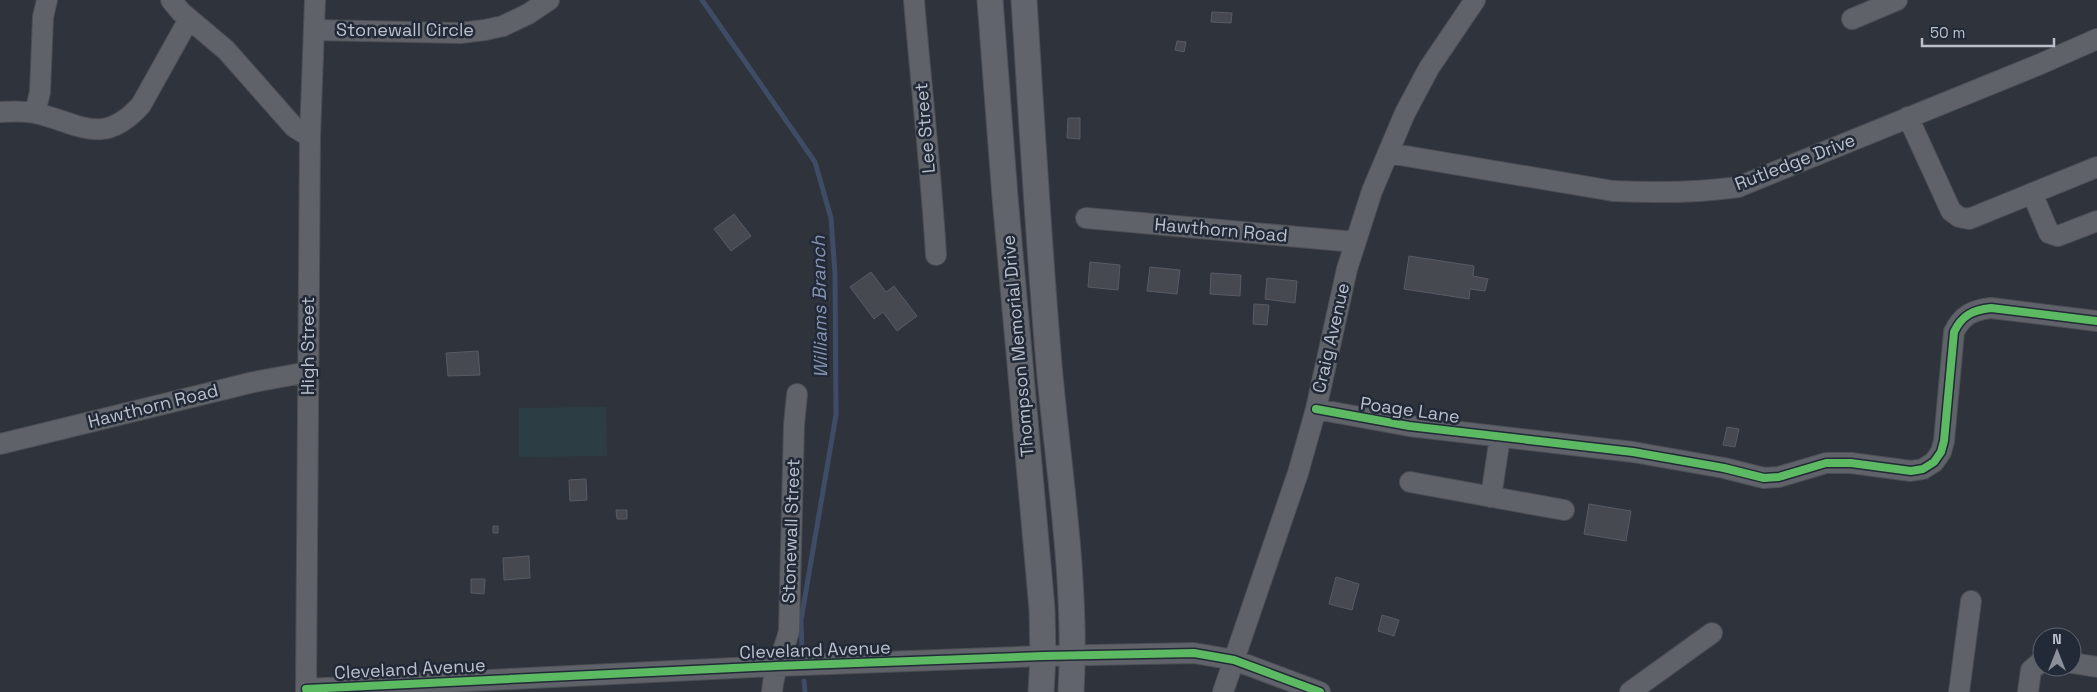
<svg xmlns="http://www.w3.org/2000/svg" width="2097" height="692" font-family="'Space Grotesk',sans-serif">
<rect width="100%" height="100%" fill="#2f333b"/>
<!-- green -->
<path fill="#2c3e43" d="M606,407L607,456L519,457V408Z"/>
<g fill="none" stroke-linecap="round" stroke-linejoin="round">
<!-- stream -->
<path stroke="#3e4c65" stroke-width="5" d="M702,0L815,162L831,218L835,273L836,415L801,620L802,649
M804,681L805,692"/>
</g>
<!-- building -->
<path fill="#464950" stroke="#585b63" d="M1212,12L1232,13L1231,23L1211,22Z
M1177,41L1186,42L1184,52L1175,50Z
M1068,118H1080V139L1067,138Z
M734,214L751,236L731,251L714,229Z
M1409,256L1474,266L1473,276L1488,279L1485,291L1470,289L1469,299L1404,289Z
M1090,262L1120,265L1118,290L1088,287Z
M1150,267L1180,270L1177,294L1147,291Z
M871,272L886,292L894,286L917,316L897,331L883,312L874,319L850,287Z
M1211,273L1241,275L1240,296L1210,294Z
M1267,278L1297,281L1295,303L1265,299Z
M1254,304L1269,305L1267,325L1253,324Z
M478,351L480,375L448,376L446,353Z
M1727,427L1739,429L1735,447L1723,445Z
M586,479L587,500L570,501L569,480Z
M1589,504L1631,511L1626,541L1584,534Z
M616,510H627V519H617Z
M493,526H498V533H493Z
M529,556L530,578L504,580L503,558Z
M1336,577L1359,584L1352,610L1329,604Z
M471,579H485L484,594L471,593Z
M1382,615L1399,620L1394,636L1378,631Z"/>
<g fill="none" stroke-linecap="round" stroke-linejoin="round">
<!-- minor casing -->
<g stroke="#4b4e54" stroke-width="22">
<path id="minor" d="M171,0L181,12L226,50L294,127L310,137
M914,0C921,85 931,170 936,255
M1852,19L1897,0
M314,30L460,33L485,30L503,26L528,14L549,0
M0,112C12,111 23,111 35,113C80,123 102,148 141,105L189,19
M35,113L40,92L43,17L47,0
M1908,117L1951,211L1959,217L1969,219L2097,167
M1388,153L1613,191C1655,193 1696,193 1738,187L2038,65L2097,39
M2032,193L2049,233L2058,236L2097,221
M1086,218L1355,242
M1316,409L1409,426L1633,452L1724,468L1764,478L1779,477L1826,463H1851L1911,471L1923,469L1934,462L1941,452L1944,441L1954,332C1962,315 1973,310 1991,308L2097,321
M0,444L254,382L308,372
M1410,482L1564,510
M1491,497L1500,437
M2072,663L2097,667
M306,689L776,666L1043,656L1194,653L1234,660L1320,692
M306,692L310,137L315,0
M772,692C773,670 784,652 789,631L794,425L797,394
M1223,692L1298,473L1316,409L1347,269L1372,191L1405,113L1429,68L1475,0
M1630,692L1712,633
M1959,692L1971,601
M2028,692L2031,670L2042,661"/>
</g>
<!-- major casing -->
<g stroke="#4d5058" stroke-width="27">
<path id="major" d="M990,0L1005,197L1042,609L1043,656L1041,692
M1024,0C1032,126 1039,251 1050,376C1060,481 1077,587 1071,692"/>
</g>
<!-- minor -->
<use href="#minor" stroke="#606269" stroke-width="20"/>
<!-- major -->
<use href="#major" stroke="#61646b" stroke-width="25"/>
<!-- cycleway casing -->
<g stroke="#222937" stroke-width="11">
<path id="cycleway" d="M1316,409L1409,426L1633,452L1724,468L1764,478L1779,477L1826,463H1851L1911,471L1923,469L1934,462L1941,452L1944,441L1954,332C1962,315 1973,310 1991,308L2097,321
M306,689L776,666L1043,656L1194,653L1234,660L1320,692"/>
</g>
<!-- cycleway -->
<use href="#cycleway" stroke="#5cba63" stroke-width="8"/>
</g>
<g text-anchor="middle" stroke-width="5" stroke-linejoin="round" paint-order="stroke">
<!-- street labels -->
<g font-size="18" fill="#bbc0cb" stroke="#222937">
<text x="405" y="36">Stonewall Circle</text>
<text transform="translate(925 128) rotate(-95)" y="6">Lee Street</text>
<text transform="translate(1795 162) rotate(-21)" y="6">Rutledge Drive</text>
<text transform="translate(1221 230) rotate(5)" y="6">Hawthorn Road</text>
<text transform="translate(1331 338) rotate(-77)" y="6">Craig Avenue</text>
<text transform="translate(308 346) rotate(-90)" y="6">High Street</text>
<text transform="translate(1018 346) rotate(-95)" y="6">Thompson Memorial Drive</text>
<text transform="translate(153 406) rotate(-14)" y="6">Hawthorn Road</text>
<text transform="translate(1410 410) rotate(8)" y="6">Poage Lane</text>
<text transform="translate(791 531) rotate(-88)" y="6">Stonewall Street</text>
<text transform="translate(815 650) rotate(-2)" y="6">Cleveland Avenue</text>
<text transform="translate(410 669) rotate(-3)" y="6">Cleveland Avenue</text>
</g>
<!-- water labels -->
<g font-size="19" font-style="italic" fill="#8593b0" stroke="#222937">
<text transform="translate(819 307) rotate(-91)" y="7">Williams Branch</text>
</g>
</g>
<!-- north arrow -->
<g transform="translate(2057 652)"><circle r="24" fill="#222937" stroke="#5f6572"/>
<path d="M0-4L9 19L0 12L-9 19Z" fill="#8a8f99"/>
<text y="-8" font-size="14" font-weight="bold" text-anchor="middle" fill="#bbc0cb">N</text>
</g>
<!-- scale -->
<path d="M1922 38v8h132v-8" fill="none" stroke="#bbc0cb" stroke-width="2.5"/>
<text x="1930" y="38" font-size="15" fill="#bbc0cb" stroke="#222937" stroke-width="4" paint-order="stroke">50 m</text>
</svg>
